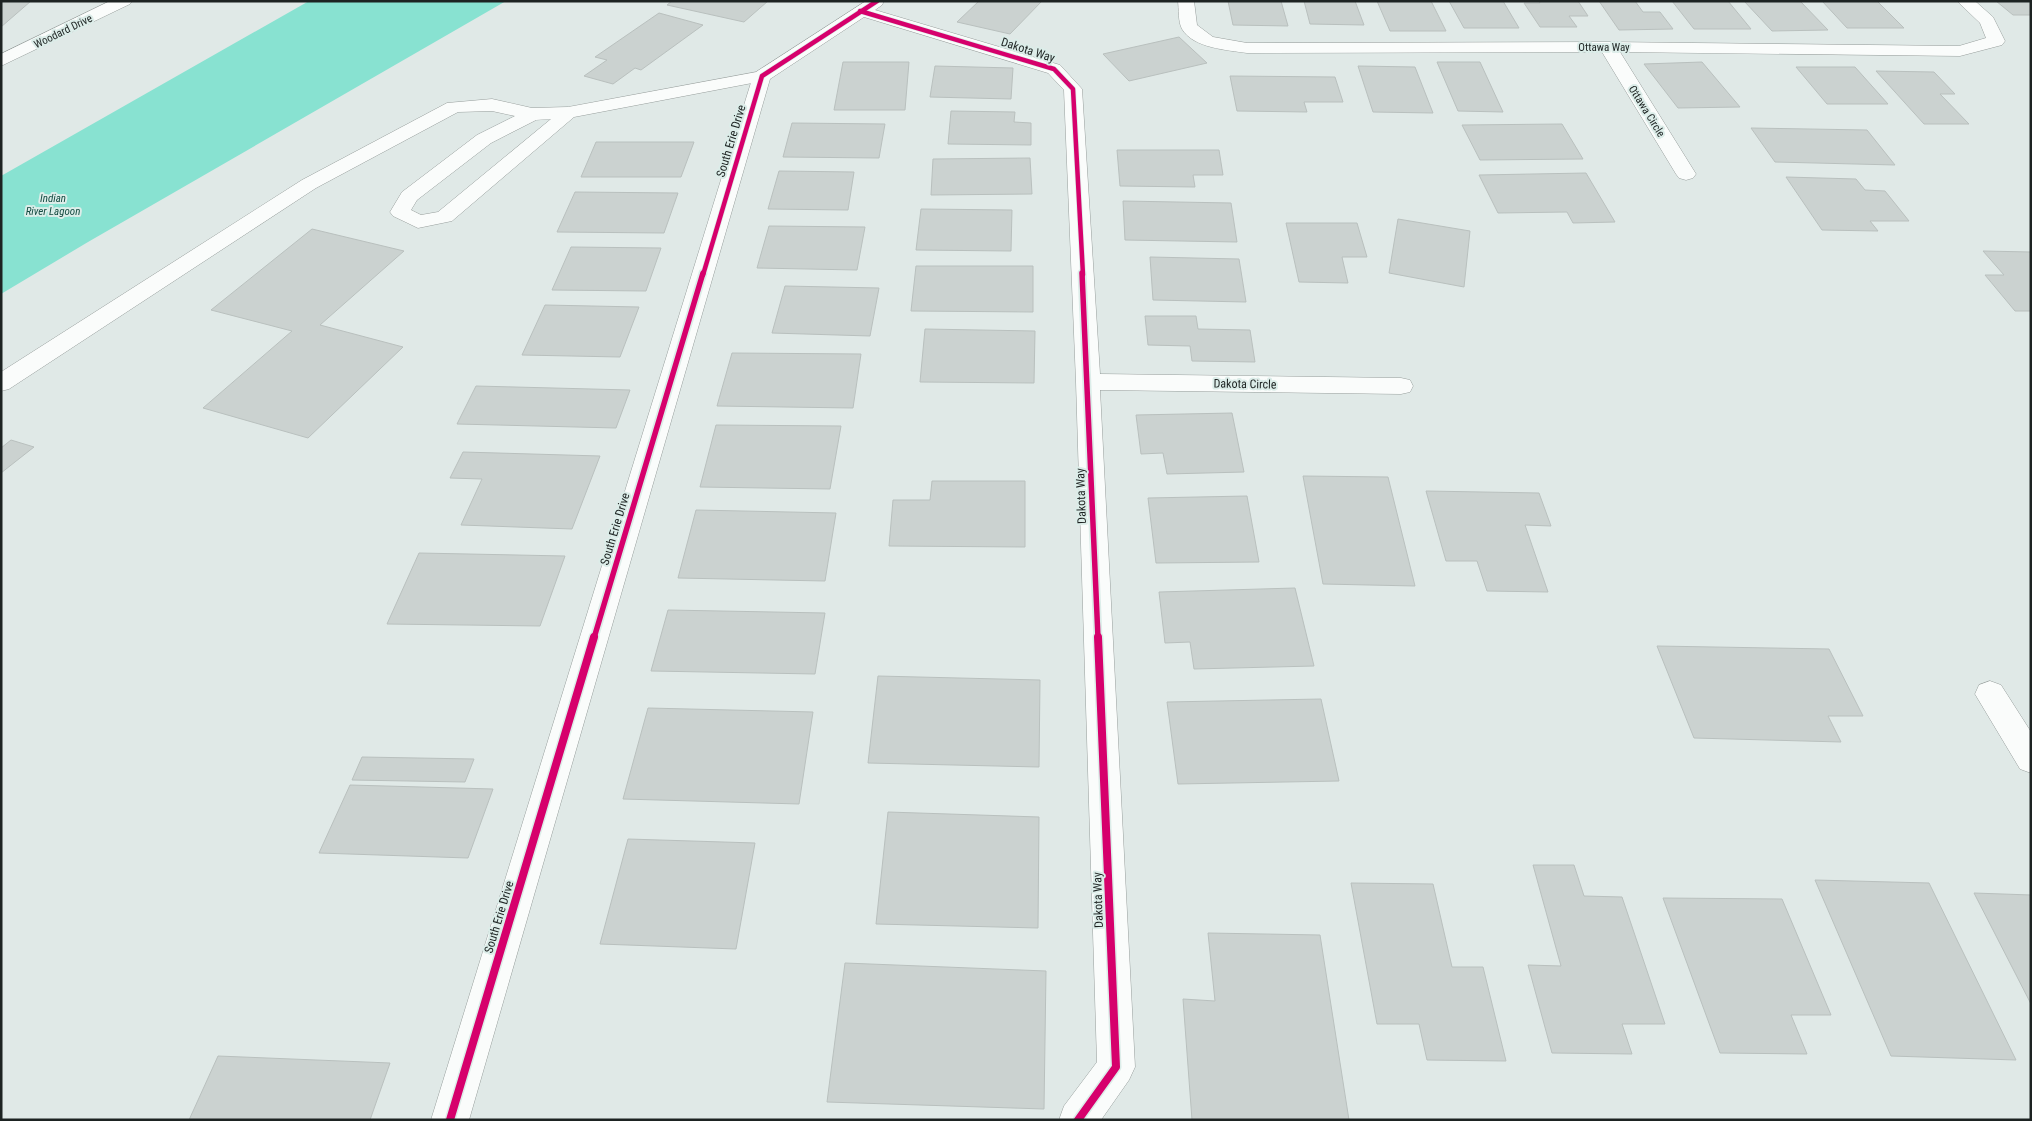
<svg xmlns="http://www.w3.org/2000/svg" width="2032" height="1121" font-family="'Roboto Condensed',sans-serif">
<rect width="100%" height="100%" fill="#e0e9e7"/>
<!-- water -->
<path fill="#88e2d1" d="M309,1H506L88,242L1,294V176Z"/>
<!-- building -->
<path fill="#cbd2d0" stroke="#b9c0be" d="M1,1H31L1,27Z
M672,1H768L744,22L667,5Z
M979,1H1042L1010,34L957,22Z
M1228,1H1281L1288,26L1233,25Z
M1304,1H1355L1364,25L1310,24Z
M1377,1H1431L1446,31H1390Z
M1449,1H1503L1519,28H1464Z
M1539,1H1578L1588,16H1569L1577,27H1540L1524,3H1540Z
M1599,1H1635L1643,12H1660L1673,29L1619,30Z
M1672,1H1728L1751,29H1694Z
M1744,1H1800L1828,30L1772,31Z
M1822,1H1877L1904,28H1847Z
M1996,1H2031V15H2013Z
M659,13L703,25L641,70L635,68L613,84L584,76L607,60L595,57Z
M1179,37L1207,63L1129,81L1103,54Z
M843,62H909L905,110H834Z
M1437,62H1480L1503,112L1458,111Z
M1702,62L1740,107L1678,108L1644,64Z
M935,66L1013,68L1011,99L930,97Z
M1358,66L1415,67L1433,113L1373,112Z
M1796,67H1855L1888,104H1827Z
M1876,71L1934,72L1955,94H1940L1969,124H1924Z
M1230,76L1335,77L1343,102H1304L1307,112L1237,111Z
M951,111L1015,112L1014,122L1031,123V145L948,144Z
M792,123L885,124L879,158L783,157Z
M1562,124L1583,159L1480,160L1462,125Z
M1751,128L1867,130L1895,165L1775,162Z
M596,142H694L681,177H581Z
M1117,150H1219L1223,175H1193L1195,187L1120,186Z
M1030,158L1032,194L931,195L933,159Z
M779,171L854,172L848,210L768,209Z
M1586,173L1615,222L1573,223L1567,212L1498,213L1479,175Z
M1786,177L1856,179L1865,190L1885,191L1909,221H1870L1878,231L1822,230Z
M575,192L678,193L664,233L557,232Z
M1123,201L1231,203L1237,242L1125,240Z
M921,209L1012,210L1011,251L916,250Z
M1398,219L1470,231L1464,287L1389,273Z
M1286,223H1357L1367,257H1342L1348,283L1299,282Z
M769,226L865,227L857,270L757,268Z
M312,229L404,251L320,325L403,347L308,438L203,408L292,331L211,310Z
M571,247L661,248L646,291L552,290Z
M1983,251L2031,252V311H2015L1985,275H2004Z
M1150,257L1239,259L1246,302L1153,300Z
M916,266H1033V312L911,311Z
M785,286L879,288L870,336L772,333Z
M545,305L639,307L620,357L522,355Z
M1145,316H1196L1198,329L1250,330L1255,362L1192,361L1190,346L1148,345Z
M925,329L1035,331L1034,383L920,382Z
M732,353L861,354L853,408L717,406Z
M476,386L630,390L616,428L457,424Z
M1232,413L1244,472L1167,474L1163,453L1141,454L1136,415Z
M716,425L841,426L830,489L700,487Z
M11,440L34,447L1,473V448Z
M463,452L600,456L572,529L461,525L482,479L450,478Z
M1303,476L1388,477L1415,586L1323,584Z
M932,481H1025V547L889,546L893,500H930Z
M1426,491L1539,493L1551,526L1525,525L1548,592L1487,591L1477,561H1446Z
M1247,496L1259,562L1156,563L1148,498Z
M696,510L836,513L825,581L678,578Z
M419,553L565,556L540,626L387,624Z
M1295,588L1314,666L1194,669L1190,642L1165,643L1159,592Z
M668,610L825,613L815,674L651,671Z
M1657,646L1829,649L1863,716H1828L1841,742L1694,738Z
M878,676L1040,680L1039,767L868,763Z
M1321,699L1339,781L1178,784L1167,702Z
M648,708L813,712L799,804L623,799Z
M362,757L474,759L465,782L352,780Z
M350,785L493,789L468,858L319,853Z
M888,812L1039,817L1038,928L876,924Z
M628,839L755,843L736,949L600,944Z
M1533,865H1574L1584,896L1622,897L1665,1024H1622L1632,1054L1552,1053L1528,965L1561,966Z
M1815,880L1929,883L2016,1060L1891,1056Z
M1351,883L1433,884L1452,967H1483L1506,1061L1427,1060L1419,1024H1377Z
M1974,893L2031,895V1004Z
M1663,898L1782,899L1831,1015H1791L1807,1054L1720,1053Z
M1208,933L1320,935L1349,1120H1192L1183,999L1215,1001Z
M845,963L1046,971L1044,1109L827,1102Z
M218,1056L390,1063L370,1120H189Z"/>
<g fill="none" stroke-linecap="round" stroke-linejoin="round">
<!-- service casing -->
<g stroke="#979e9c" stroke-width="1">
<path id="service" d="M762,71L768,72L771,76L768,80L574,117L452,221L418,228L393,216L390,212L402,192L477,135L515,116L492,111L458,112L316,188L9,389L1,391V372L302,180L447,103L492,99L532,108L568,107ZM551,119L438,212L421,215L411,210L417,200L491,143L536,120Z"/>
</g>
<!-- minor casing -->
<g stroke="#979e9c" stroke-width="1">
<path id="minor" d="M110,1H132L130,4L1,66V54Z
M866,1H884L882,5L875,10L1060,65L1082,89L1100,374L1401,378L1410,380L1413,386L1410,392L1401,394L1100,390L1135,1067L1129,1080L1101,1120H1059L1064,1106L1097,1062L1076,382L1064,90L1048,73L864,17L770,79L469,1120H431L753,76L756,72Z
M1178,1H1194L1197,25L1213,37L1247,43L1608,42L1959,46L1986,38L1980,23L1957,1H1975L1993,17L2005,41L2002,45L1960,56L1620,52L1696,174L1693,178L1686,180L1679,178L1676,174L1602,52L1247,53C1227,50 1193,48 1182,29C1178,22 1179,9 1178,1Z
M1990,681L2001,685L2031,732V773L2020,769L1975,694L1979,685Z"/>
</g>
<!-- service -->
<use href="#service" fill="#fafcfb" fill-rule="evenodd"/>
<!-- minor -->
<use href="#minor" fill="#fafcfb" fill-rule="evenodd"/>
<!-- cycleway-far2 casing -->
<g stroke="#dcede9" stroke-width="6">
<path id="cycleway-far2" d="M860,11L1054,69L1073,89L1083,275
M703,275L762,76L877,1"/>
</g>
<!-- cycleway-far1 casing -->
<g stroke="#dcede9" stroke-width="9">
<path id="cycleway-far1" d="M1082,273L1098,638
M594,638L703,273"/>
</g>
<!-- cycleway casing -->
<g stroke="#dcede9" stroke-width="11">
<path id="cycleway" d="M450,1120L594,637
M1078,1120L1116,1067L1098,637"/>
</g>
<!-- cycleway-far2 -->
<use href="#cycleway-far2" stroke="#d6006c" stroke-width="4.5"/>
<!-- cycleway-far1 -->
<use href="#cycleway-far1" stroke="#d6006c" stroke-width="5.5"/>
<!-- cycleway -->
<use href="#cycleway" stroke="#d6006c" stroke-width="8"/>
</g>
<g text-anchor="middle" stroke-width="4" stroke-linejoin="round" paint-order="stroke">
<!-- far-street labels -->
<g font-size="11" fill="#1d2322" stroke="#dcede9">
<text transform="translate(63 31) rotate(-26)" y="4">Woodard Drive</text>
<text x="1604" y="51">Ottawa Way</text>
<text transform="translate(1647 111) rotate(58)" y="4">Ottawa Circle</text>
</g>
<!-- far-water labels -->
<g font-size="11" font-style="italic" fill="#144b41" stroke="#dcede9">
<text x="53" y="202">Indian<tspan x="53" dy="13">River Lagoon</tspan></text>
</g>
<!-- street labels -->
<g font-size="12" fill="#1d2322" stroke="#dcede9">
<text transform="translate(1028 50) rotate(18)" y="4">Dakota Way</text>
<text transform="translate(731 141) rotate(-73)" y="4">South Erie Drive</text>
<text transform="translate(1245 384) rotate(1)" y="4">Dakota Circle</text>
<text transform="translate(1081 496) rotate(-92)" y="4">Dakota Way</text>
<text transform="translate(615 529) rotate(-73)" y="4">South Erie Drive</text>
<text transform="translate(1098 900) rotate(-92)" y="4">Dakota Way</text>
<text transform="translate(499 917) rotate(-73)" y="4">South Erie Drive</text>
</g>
</g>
<!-- border -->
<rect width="2032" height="1121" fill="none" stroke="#1d2322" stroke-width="5"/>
</svg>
